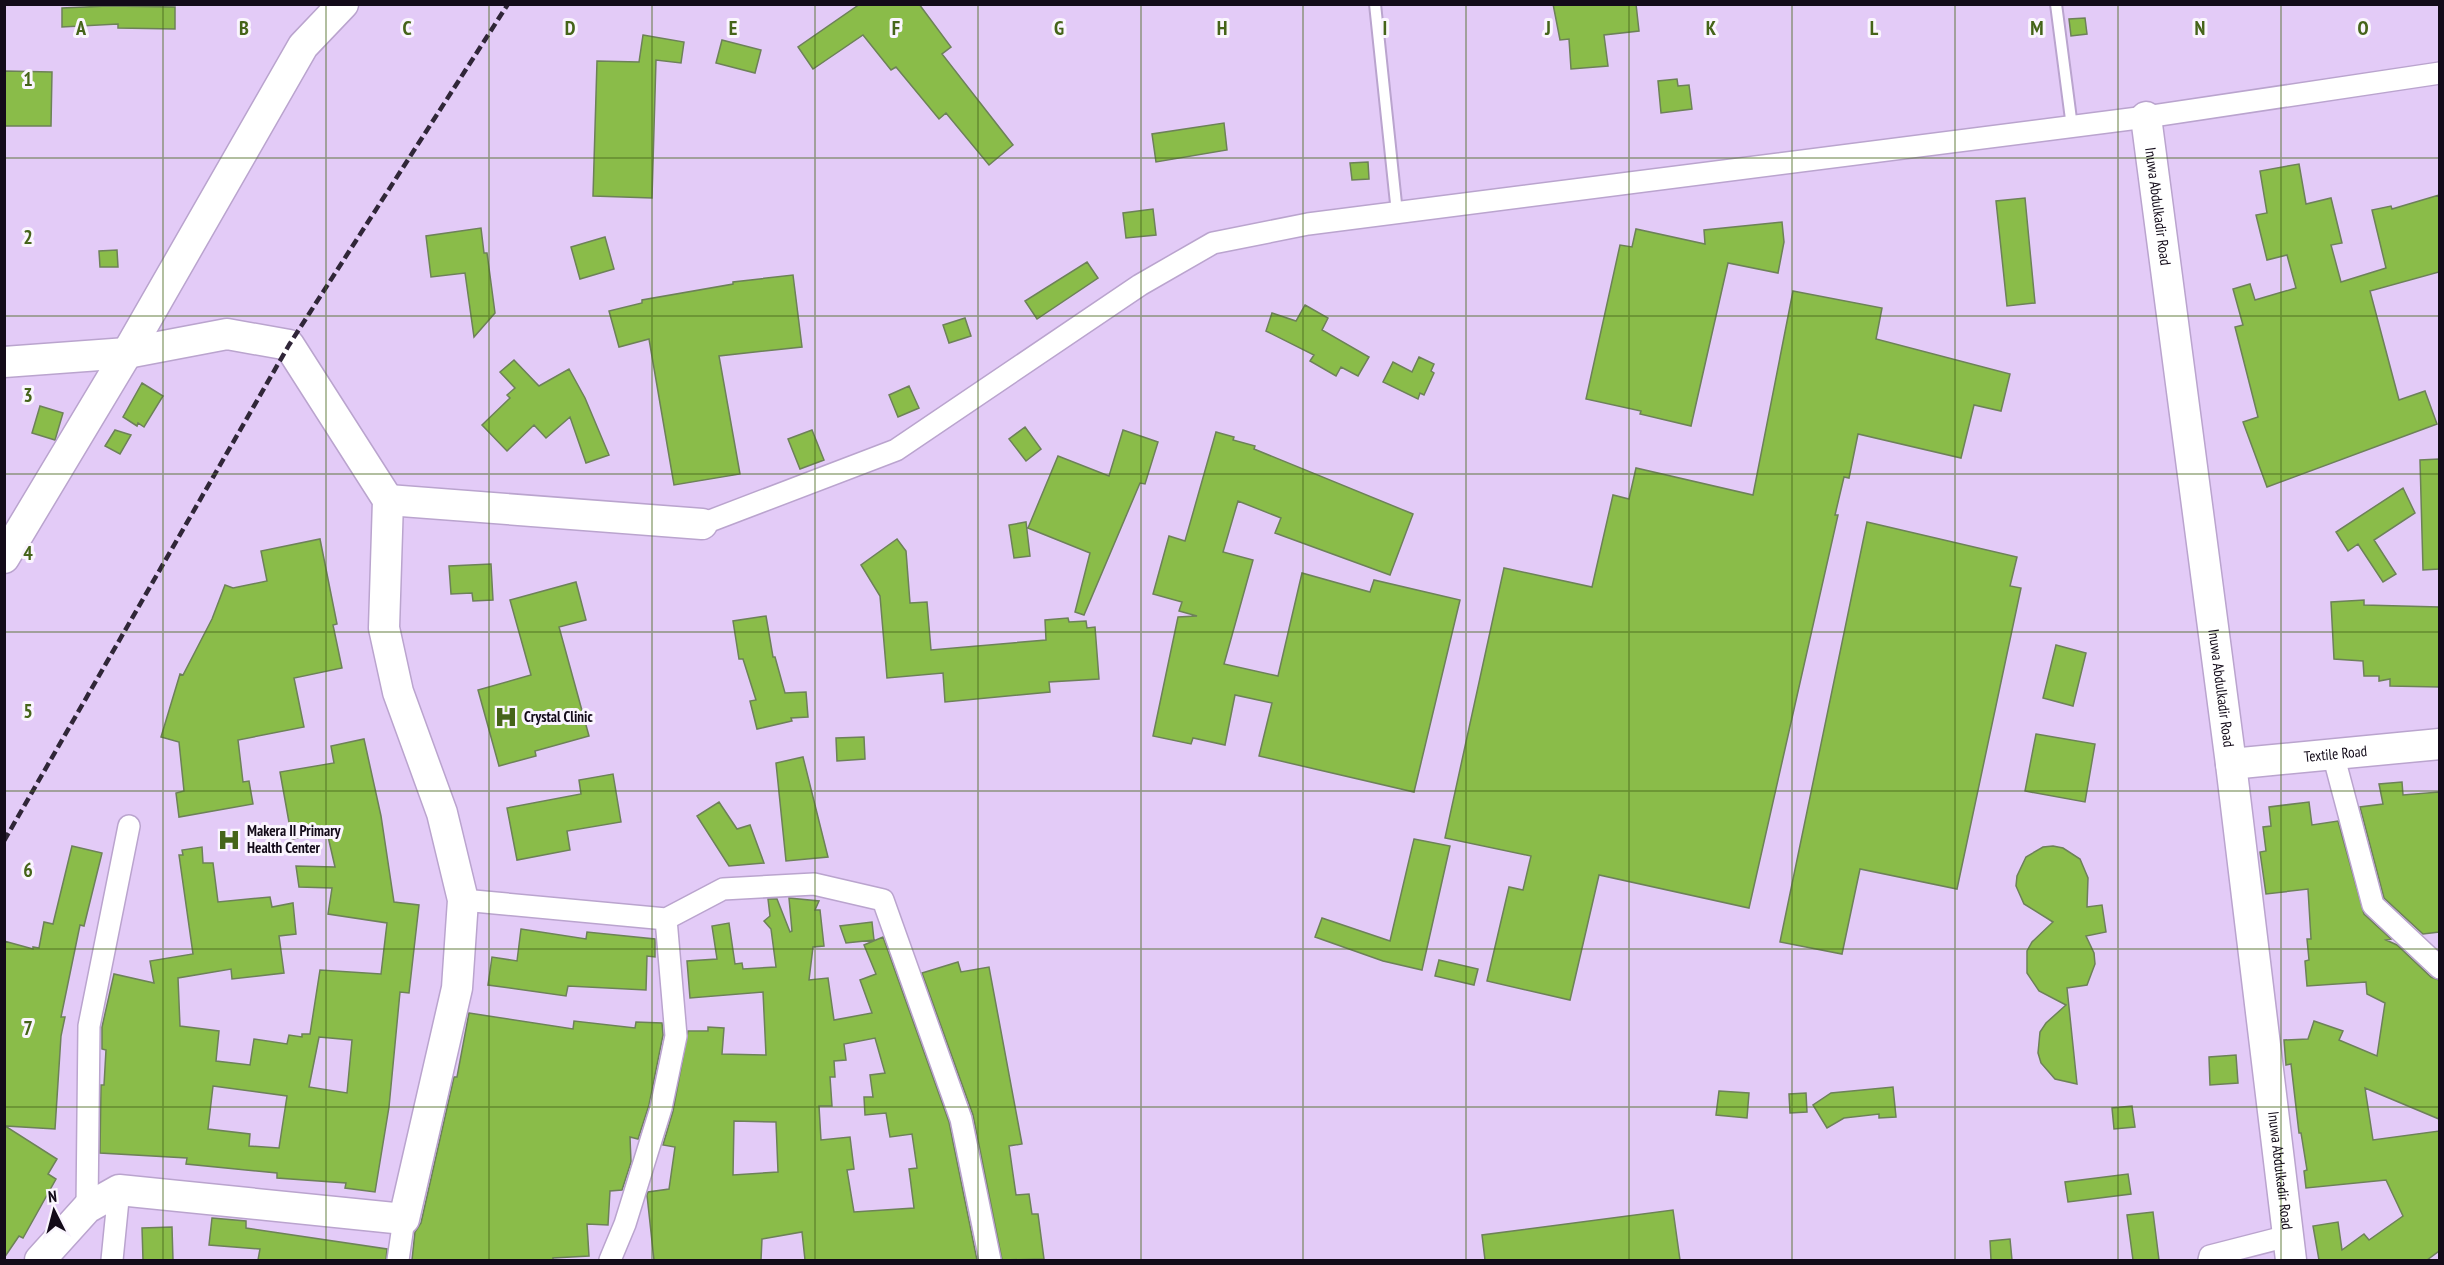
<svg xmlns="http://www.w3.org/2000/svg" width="2444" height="1265" font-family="'PT Sans Narrow',sans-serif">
<rect width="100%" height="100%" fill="#e3cbf7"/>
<!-- building -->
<path fill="#8abc49" stroke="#6d8158" stroke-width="1.5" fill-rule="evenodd" d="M860,4H919L951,47L942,54L1013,145L989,165L946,113L939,119L896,67L891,70L863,35L813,69L798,47Z
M1553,4H1636L1639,31L1604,35L1608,66L1571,69L1569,39L1560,40Z
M108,6L175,7V29L118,28V24L62,27V8Z
M2085,18L2087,34L2071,36L2069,19Z
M643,35L684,42L681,63L656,60L652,198L593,196L597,61L639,62Z
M722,40L761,50L755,73L716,63Z
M4,71L52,72L51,126H4Z
M1677,79L1678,86L1689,85L1692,109L1661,113L1658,81Z
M1224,123L1227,150L1156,162L1152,134Z
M1368,162L1369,179L1352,180L1350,163Z
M2299,164L2306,204L2331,198L2342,243L2331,245L2341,282L2386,268L2372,210L2391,206L2392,209L2439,195V272L2370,291L2399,400L2425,391L2437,424L2267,487L2243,422L2258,417L2235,327L2243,325L2233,289L2250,284L2255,300L2296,288L2287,255L2267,260L2256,215L2267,213L2260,171Z
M2025,198L2035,303L2007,306L1996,201Z
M1153,209L1156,235L1126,238L1123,213Z
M1782,222L1784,242L1778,273L1728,263L1691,426L1640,414L1641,411L1586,399L1620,245L1632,247L1636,229L1705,244L1704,230Z
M481,228L484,253H487L495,313L474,337L465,273L431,277L426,236Z
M605,237L614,269L580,279L571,247Z
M117,250L118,267H100L99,251Z
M1087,262L1098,278L1037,319L1025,301Z
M793,275L802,347L719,356L740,474L674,485L649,339L619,347L609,311L642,303V300L733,284V282Z
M1793,291L1882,308L1876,339L2010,374L2001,411L1974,405L1961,458L1858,434L1849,478L1844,477L1835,515H1838L1749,908L1599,875L1570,1000L1487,981L1509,887L1523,890L1531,856L1445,838L1504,568L1592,587L1613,495L1629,499L1636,468L1753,495Z
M1305,305L1328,318L1322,330L1369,357L1358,376L1341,367L1336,376L1310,361L1314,355L1266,331L1272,313L1296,321Z
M965,318L971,336L949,343L943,325Z
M1419,357L1434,364L1431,371L1434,373L1424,395L1420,393L1418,399L1383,382L1393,362L1412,372Z
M514,360L539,386L569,369L585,398L609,455L586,463L570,417L546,438L534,425L507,451L482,425L510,398L507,395L515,388L500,372Z
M142,383L163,396L144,427L138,423L137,426L123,417Z
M909,386L919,408L898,417L889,395Z
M40,406L63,413L55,440L32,433Z
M1025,427L1041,449L1026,461L1009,439Z
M115,430L131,435L120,454L105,446Z
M812,430L824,460L800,469L788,439Z
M1123,430L1158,442L1145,484L1140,483L1084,615L1075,612L1090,553L1028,528L1058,456L1109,476Z
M1216,432L1234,437L1233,440L1255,446L1254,449L1413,514L1390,575L1275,533L1281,518L1238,501L1223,552L1253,560L1224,664L1278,676L1302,573L1370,592L1374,580L1460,600L1414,792L1259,756L1272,703L1235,695L1225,745L1193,738L1191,744L1153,736L1178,617L1197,616L1179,611L1182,602L1153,594L1169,536L1185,541Z
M2439,459V569L2423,570L2420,460Z
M2403,488L2415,513L2374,540L2396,574L2383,582L2358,544L2348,551L2336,532Z
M1026,522L1030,556L1014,558L1009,525Z
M1867,522L2017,557L2010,586L2021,588L1957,889L1860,869L1842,954L1780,942Z
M320,539L337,624L333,625L342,668L294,678L304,727L238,740L243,782L249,781L253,804L179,817L176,793L184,791L179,742L161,737L180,674L183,675L212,619L225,585L233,588L267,581L261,551Z
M897,539L906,551L910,603L927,602L931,650L1046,640L1045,620L1068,618L1069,622L1086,621L1087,628L1095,627L1099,679L1049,682L1050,692L945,702L943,673L887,678L880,596L861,565Z
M491,564L493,600L473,601L472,593L451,594L449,566Z
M576,582L586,620L559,627L589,736L535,751L536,756L499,766L478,690L531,675L510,600Z
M2364,600V605L2439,607V687L2390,686V679L2379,681V676H2364L2363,661L2334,659L2331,602Z
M766,616L773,657H775L785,693L806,692L808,717L791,718L792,721L757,729L750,701L756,700L743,659H739L733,621Z
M2056,645L2086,653L2073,706L2043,698Z
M2036,734L2095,744L2085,802L2025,791Z
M864,737L865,759L837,761L836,738Z
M364,739L381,816L394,902L419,905L409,993L400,992L389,1107L375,1192L345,1188L346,1183L277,1178V1173L186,1164L187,1158L100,1153L101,1085H104L106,1050L102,1049V1027L114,974L154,983L150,961L193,954L179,855H183L182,850L202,847L203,863H213L218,902L270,897L272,907L293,903L296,934L279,936L284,973L232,979L231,969L178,978L180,1026L219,1031L216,1061L250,1065L254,1039L287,1044L289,1035L302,1037V1034H310L320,970L381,974L387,923L328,914L332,888L299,887L296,866L335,867L327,832L292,839L280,772L334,763L331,746ZM319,1037L352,1040L347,1093L309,1087ZM213,1086L287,1096L279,1148L249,1146L250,1134L208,1129Z
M803,757L828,857L786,861L776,763Z
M613,774L621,822L567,831L570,850L517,860L507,808L581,794L579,780Z
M2402,782L2403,795L2439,792V932L2423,934L2384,898L2360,807L2383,804L2379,784Z
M719,802L737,829L750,825L764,863L729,866L697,816Z
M2309,802L2312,825L2338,821L2364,914L2391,939L2386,940L2397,945L2431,977L2439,980V1119L2365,1088L2373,1140L2439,1131V1251L2427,1260H2319L2313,1226L2338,1222L2342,1250L2364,1234L2369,1240L2403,1216L2386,1180L2306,1188L2304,1171L2307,1170L2301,1133H2299L2291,1064L2286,1065L2284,1040L2308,1039L2314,1021L2343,1031L2339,1040L2377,1056L2385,1003L2367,994L2366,982L2307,986L2305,961L2309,960L2307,939H2311L2308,889L2266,894L2260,852L2266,851L2263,827L2271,826L2269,807Z
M1414,839L1450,846L1422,970L1383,961L1315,937L1322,918L1390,941Z
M72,846L102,853L84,926L80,925L61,1017H65L61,1036L55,1129L5,1126L57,1159L48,1174L56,1179L23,1238L19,1236L4,1258V941L33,949V947L39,948L44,922L53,924Z
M2053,846L2063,848L2080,859L2088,878L2087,907L2102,905L2106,932L2086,936L2094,953L2095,964L2087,985L2067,988L2077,1084L2055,1079L2041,1063L2038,1053L2040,1032L2046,1023L2066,1005L2039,991L2027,973V951L2032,942L2053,922L2024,904L2016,886L2017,876L2026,857L2043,847Z
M789,898L819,901L815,910H820L824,946L813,947L809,980L828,978L834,1020L872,1013L860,980L876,974L864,945L883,937L949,1122L977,1260H805L802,1232L762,1239L761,1260H654L647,1195L648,1192L669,1189L675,1147L663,1145L673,1111L688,1031H708V1027L724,1028L722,1054L766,1055L763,992L690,998L687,961L717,959L712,926L729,923L735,964L742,963L743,969L776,967L771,929L764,921L770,916L768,899H777L790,932L792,931ZM875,1038L885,1073L870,1075L873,1097H864L865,1115L886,1113L890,1137L912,1134L917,1168L909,1169L914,1208L854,1212L847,1170L854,1169L850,1137L821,1140L819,1106H832L830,1077H835L834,1061L846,1060L844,1044ZM734,1121L776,1122L778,1172L733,1175Z
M872,922L874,940L846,943L840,926Z
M521,929L586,939L587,932L655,939V957L647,956L646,990L568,986L566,996L488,985L492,957L517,961Z
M1439,960L1478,969L1474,985L1435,976Z
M958,962L961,972L989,967L1022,1144L1009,1146L1016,1195L1029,1194L1032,1214H1038L1044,1259L1002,1260L973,1115L922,973Z
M469,1013L573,1029L574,1021L635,1028L636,1022L662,1023L663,1035L649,1105L638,1139L630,1137L631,1162L622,1190L610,1191L608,1225L587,1224L589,1256L553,1258V1260H412L415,1232L421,1223L454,1077H457Z
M2236,1055L2238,1083L2210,1085L2209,1057Z
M1893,1087L1896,1117L1879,1118V1114L1844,1118L1827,1128L1813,1105L1831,1093Z
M1719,1091L1749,1093L1747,1118L1716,1115Z
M1806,1093L1807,1112L1790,1113L1789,1094Z
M2132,1106L2135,1127L2114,1129L2112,1108Z
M2128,1174L2131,1194L2068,1202L2065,1182Z
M1673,1210L1680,1260H1485L1482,1235Z
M2153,1212L2159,1260H2133L2127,1215Z
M212,1218L246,1221V1228L387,1249L386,1260H258L260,1249L209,1245Z
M172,1227L173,1260H143L142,1228Z
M2010,1239L2012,1260H1991L1990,1241Z"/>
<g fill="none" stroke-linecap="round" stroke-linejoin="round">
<!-- lane casing -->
<g stroke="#baa4ce" stroke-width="14">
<path id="lane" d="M1375,4L1397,213
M2056,4L2072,127"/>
</g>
<!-- street casing -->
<g stroke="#baa4ce" stroke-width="24">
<path id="street" d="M702,524L896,450L1140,285L1213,243L1308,224L2146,117L2440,73
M2333,754L2373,905L2440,968
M463,900L666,919L676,1036L661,1108L625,1224L610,1260
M666,919L723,889L814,884L883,900L961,1119L990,1260
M87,1208L89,1026L129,826
M112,1260L119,1190
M398,1260L404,1219
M2209,1260L2210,1256L2288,1236"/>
</g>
<!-- secondary casing -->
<g stroke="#baa4ce" stroke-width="33">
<g id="secondary">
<path id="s1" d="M2146,117L2231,764L2291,1260"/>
<path d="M4,362L127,353L227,334L289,345L388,500L384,628L398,692L442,813L463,900L457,988L404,1219L119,1190L87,1208L40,1260"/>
<path d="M388,500L702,524"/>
<path d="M4,558L127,353L303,46L343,4"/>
<path id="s2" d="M2231,764L2440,744"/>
</g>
</g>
<!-- lane -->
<use href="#lane" stroke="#fff" stroke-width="10"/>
<!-- street -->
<use href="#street" stroke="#fff" stroke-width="21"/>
<!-- secondary -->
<use href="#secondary" stroke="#fff" stroke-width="30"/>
<!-- rail -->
<path stroke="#302638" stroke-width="4.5" stroke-dasharray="9 4.5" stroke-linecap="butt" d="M4,841L289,345L508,4"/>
</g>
<!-- grid -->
<path fill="none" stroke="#456419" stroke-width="1.5" stroke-opacity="0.55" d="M163,4V1260M326,4V1260M489,4V1260M652,4V1260M815,4V1260M978,4V1260M1141,4V1260M1303,4V1260M1466,4V1260M1629,4V1260M1792,4V1260M1955,4V1260M2118,4V1260M2281,4V1260M4,158H2440M4,316H2440M4,474H2440M4,632H2440M4,791H2440M4,949H2440M4,1107H2440"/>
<!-- icons -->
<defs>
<g id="hospital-bare" transform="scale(1.8)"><path d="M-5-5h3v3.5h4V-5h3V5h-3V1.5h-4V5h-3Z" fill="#456419" stroke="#faf5fe" stroke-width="2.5" paint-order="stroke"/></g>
</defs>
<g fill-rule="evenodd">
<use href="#hospital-bare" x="506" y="717"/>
<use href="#hospital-bare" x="229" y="840"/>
</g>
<g text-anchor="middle" stroke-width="6" stroke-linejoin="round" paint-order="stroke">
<!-- street labels -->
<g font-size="15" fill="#130b19" stroke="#faf5fe">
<text dy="5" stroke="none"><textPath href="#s1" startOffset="90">Inuwa Abdulkadir Road</textPath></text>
<text dy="5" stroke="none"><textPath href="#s1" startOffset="576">Inuwa Abdulkadir Road</textPath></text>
<text dy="5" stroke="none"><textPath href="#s2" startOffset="105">Textile Road</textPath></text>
<text dy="5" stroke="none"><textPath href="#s1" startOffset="1062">Inuwa Abdulkadir Road</textPath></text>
</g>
<!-- poi labels -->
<g font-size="15" font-weight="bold" fill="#130b19" stroke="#faf5fe" text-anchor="start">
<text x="524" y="722">Crystal Clinic</text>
<text x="247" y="836">Makera II Primary<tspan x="247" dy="17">Health Center</tspan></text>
</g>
</g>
<g font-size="20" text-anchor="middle" font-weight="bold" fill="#456419" stroke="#faf5fe" stroke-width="6" stroke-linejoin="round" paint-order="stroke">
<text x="81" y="35">A</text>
<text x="244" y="35">B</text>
<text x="407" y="35">C</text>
<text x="570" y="35">D</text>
<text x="733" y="35">E</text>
<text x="896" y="35">F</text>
<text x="1059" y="35">G</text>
<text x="1222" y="35">H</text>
<text x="1385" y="35">I</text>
<text x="1548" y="35">J</text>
<text x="1711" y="35">K</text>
<text x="1874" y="35">L</text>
<text x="2037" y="35">M</text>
<text x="2200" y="35">N</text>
<text x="2363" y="35">O</text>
<text x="28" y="86">1</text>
<text x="28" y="244">2</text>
<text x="28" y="402">3</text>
<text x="28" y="560">4</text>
<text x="28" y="718">5</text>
<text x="28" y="877">6</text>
<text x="28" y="1035">7</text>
</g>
<!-- border -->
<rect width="2444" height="1265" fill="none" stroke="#130b19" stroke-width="12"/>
<!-- north arrow -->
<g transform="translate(54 1211) rotate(354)" stroke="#faf5fe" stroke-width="4.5" paint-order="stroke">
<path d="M0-4.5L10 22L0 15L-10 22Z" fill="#130b19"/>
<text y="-9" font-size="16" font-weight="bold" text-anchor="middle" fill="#130b19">N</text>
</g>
</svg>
